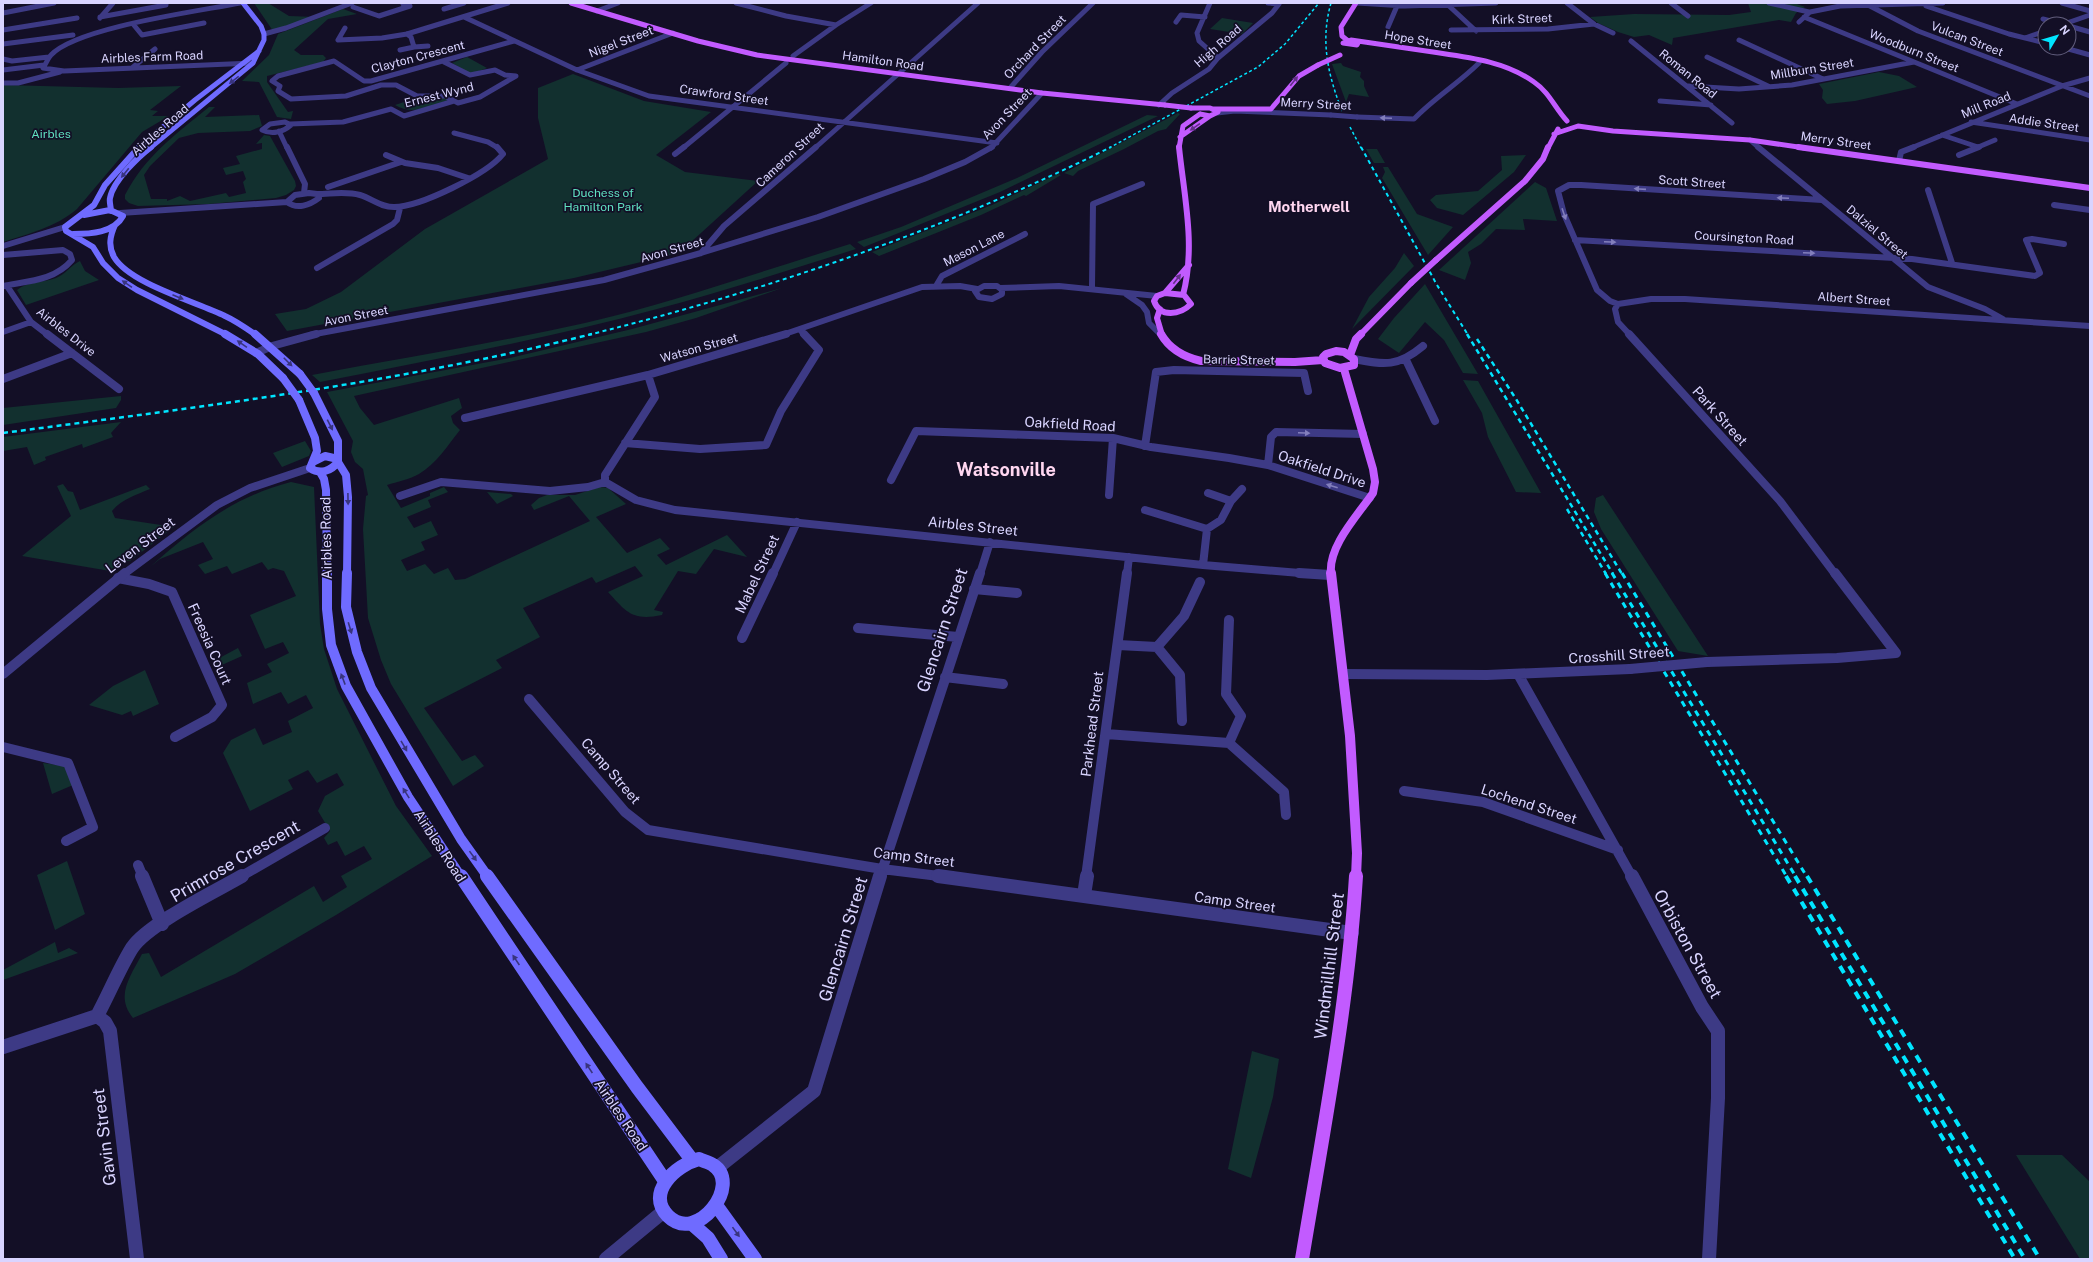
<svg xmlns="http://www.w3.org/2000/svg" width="2093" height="1262" font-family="'Public Sans',sans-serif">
<rect width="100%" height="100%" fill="#130f26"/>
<!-- green -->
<path fill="#12302f" d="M254,3H268L289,16L316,17L273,31Z
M1748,3H1794L1805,7L1796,13L1791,22L1779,20L1673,38L1672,45L1649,35L1634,37L1618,32L1598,23L1590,17L1634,14L1729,15L1751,12Z
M343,9L357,14L328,19L294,50L301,55H323L326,58L323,62L267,76V82L288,112L293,111L291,119L277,117L259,82L242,81L269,55L278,34Z
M1222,18L1253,23L1242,34L1210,29Z
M467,57L487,68L471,74L452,63Z
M1341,63L1343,66L1361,72L1360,77L1364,81V86L1369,97L1349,94L1346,102L1332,64Z
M1879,72L1899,76L1917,87L1855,101L1827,104L1822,98L1823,90L1819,84Z
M573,74L644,101L711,112L656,155L685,172L758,181L679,253L574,278L287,331L275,314L306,309L341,292L425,229L548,159L538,118V88Z
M3,85L118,88L181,86L150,110L158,111L152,116H169L142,132L77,209C56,227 28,234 3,242Z
M416,98H444L449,100C431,106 413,116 395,105Z
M209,107H215L205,117L259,115L262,126L250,131L198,133L179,138L150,166L144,175L151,199H167V201L180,196L190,201L226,193L229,197L246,193L243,182L246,179L243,171L226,175L223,168L240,164L236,156L262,149V143L256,144L264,135L270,136L295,181L296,186L294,190L286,195L276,198L209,204L138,206L129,203L125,199V195C145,156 176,134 209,107Z
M1178,113L1180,114L1166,129L1158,131L1124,149L1078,171L1073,176L1064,173Z
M1147,115L1158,116L1000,192L864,247L857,242L901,227L1017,178Z
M1366,149H1377L1385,163H1374Z
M1526,155L1514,172L1463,215L1437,208L1430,200L1436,195L1478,191L1502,170L1501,156Z
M1383,167H1388L1417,214L1453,227L1428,255L1382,178L1385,172Z
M1058,174L1061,175L1026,196L1024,195L981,215L879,256L872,252L992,205Z
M1535,182L1546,188L1557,221L1523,219L1525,230L1496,229L1481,244L1468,252L1471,263L1465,280L1439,270Z
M850,244L856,249C790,270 724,291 657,309C546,339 433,360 320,382L312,375C403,358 495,343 585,323C675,302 762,271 850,244Z
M1404,253L1414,266L1352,329L1369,297L1395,268Z
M80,261L85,271L99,280L26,305L17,290C28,281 43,283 56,278C66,274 71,265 80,261Z
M1425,284L1478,374L1463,373L1444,340L1425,322L1399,353L1378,339L1394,318Z
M782,288L696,318L646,332L354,396L360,408L374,425L459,398L462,408L451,416L453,423L460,430C448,445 436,464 419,474C410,479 397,482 387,485L401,508L430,496V493L444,487L448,492L428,500L431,507L407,517L414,528L431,521L438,535L421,542L425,550L401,560L407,571L425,564L434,574L448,568L455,580L465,579L590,521L569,496L534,510L531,505L539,498L547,495H575L600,487L608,488L626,504L596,517L627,553L660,538L670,549L657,555L666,565L727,535L747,557L714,549L696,574L678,571L654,610L663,612L662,615C633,621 627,613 608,592L643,576L635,566L596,583L592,577L523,608L540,637L496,660L502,668L424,708L462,761L475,755L484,766L453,786L391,684L381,660L368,618L363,529L366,496L368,495L363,469L355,462L351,452L353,441L327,392L510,358L632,329Z
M1463,380L1478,381L1541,493L1516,492L1488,437L1482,413Z
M121,396V400L116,408L3,425V408Z
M121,422L111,433L113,437L83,448L82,444L45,457L46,460L34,465L27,447L3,451V437Z
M305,441L311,451L309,456L282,467L273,453Z
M291,482L314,487L320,624L324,649L337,689L396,806L432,856L336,915L235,974L133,1018C115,996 130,977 142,954L149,953L161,977L314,886L323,902L347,887L341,876L372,859L364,846L345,856L337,841L328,845L324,838L330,831L318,811L325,796L344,785L337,773L317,783L308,770L288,780L293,789L250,811L223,753L231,740L255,728L263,745L292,732L288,721L313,708L306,695L288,704L281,692L253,704L247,683L272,672L267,664L289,653L283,642L265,649L250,615L296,596L284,571L273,568L268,570L262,562L232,574L227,566L205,574L198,565L213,559L203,542L160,559L150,567C194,528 233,497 291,482Z
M63,484L68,491L73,492L80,510L146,485L150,489C136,495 122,499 112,511L115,518L174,527L130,561H123L110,571L22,556L71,516L57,486Z
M487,492L511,494L513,496L497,504Z
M1603,495L1708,656L1678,651L1601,529L1594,512L1596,498Z
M238,648L242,656L215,668L212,662Z
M145,670L159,704L133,716L131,711L122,715L89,705L113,686Z
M43,763L66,766L73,785L52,794Z
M67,861L85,914L55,930L37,875Z
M55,942L58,953L69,948L78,953L3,980V970Z
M1252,1051L1279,1059L1273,1097L1251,1178L1228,1169Z
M2016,1155H2062L2090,1182V1259H2080Z"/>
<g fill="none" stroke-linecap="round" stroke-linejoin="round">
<!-- minor-far4 -->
<path stroke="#3d3a85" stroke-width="5" d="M240,3C200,11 77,27 51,55C48,58 46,64 43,68L64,71L253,63
M736,3L786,16L836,25
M1210,3L1197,33L1199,41L1218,58
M1357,3L1405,6L1496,3
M1567,3L1594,24L1613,33
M1671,3L1688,16
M1769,3L1809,12
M2062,3L2090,11
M1448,5L1476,31
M1868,5L1918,31L2090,96
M1926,6L2009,34L2045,43
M353,7L379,16L410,6L403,4L406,3
M444,9L464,3
M597,11L618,3
M3,13L54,3
M100,17L166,5V3
M464,17L577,70L649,96L997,143
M1804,17L2017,104
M100,18L113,3
M2043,19L2062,24
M1176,22L1181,15L1205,17
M1799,22L1810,12L1840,6L1943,3
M133,24L142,35L204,23
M2064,24L2090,15
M2069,26L2090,32
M1388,27L1397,6
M345,28L338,40L382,38L407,34L508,3
M3,30L77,18
M1451,30L1548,29L1594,24
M407,34L411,37L414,47L428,46
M2025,38L2045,31
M1739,40L1823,79
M1631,41L1732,123
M3,44L73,35
M2065,48L2090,55
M400,50L414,47
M793,56L836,25L871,3
M1707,57L1768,86
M3,59L12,61L49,57
M444,62L470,75L495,70L505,75L516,76L480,97L458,103L445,96H417L396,85H381L346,96L291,99L278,91L280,86L272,81L278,76L334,61L364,81H371L514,41
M132,68L155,49
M3,70L44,65
M577,70L673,33
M3,83H18L60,72
M1688,86L1739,89L1792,85L1914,62
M1010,88L1042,52L1093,3
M1660,101L1711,105
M1159,105L1172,93L1209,69L1218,58L1272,13L1279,4L1268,3
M1217,113L1235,111L1331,115
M1357,117L1414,119C1434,98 1459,83 1479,63
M285,122L291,125C283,132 272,135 262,130L270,124Z
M1971,122L2090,140
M290,124L343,122L391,109L404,116L454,101
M279,131L287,148
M454,133L488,142L498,148
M1942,135L1978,147
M1750,140L1759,148
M683,148L786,63
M815,148L978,3
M991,148L1042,93
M1911,148L2062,86L2090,78
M1976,148L1995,140"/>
<!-- minor-far3 -->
<path stroke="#3d3a85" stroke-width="6" d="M287,147L305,184L304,193
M1758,147L1928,287L1985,309L2003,319
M675,154L684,147
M386,155L405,163L438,168L468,178
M1959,155L1979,147
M1899,161L1901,152L1914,147
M328,187L401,162
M1928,190L1952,263
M309,193L317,194L319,198C310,205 297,210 287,202L295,195Z
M317,194C331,194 346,191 360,195C373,199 380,207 394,207C420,207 487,174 503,154L497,147
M2054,205L2090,210
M120,213L287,202
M1575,240L1912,259L2035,276L2040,273L2026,240L2032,239L2064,244
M3,246L65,227
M701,253L724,226L816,147
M3,255L63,250L70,254L72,260C54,281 28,281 3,286
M317,268L393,224L397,220L400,208
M7,286L31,322L48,335
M936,286L942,276L1025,234
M984,286H997L1002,290V294L992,299L979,297L975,291Z
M1092,287L1093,204L1142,184
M1000,288L1059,286L1157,296
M1126,294L1142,305L1147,312L1149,323L1160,334
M1618,304L1651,299H1685L2090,326
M800,330L805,335
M3,332L31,322
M310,335L604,280L701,253L818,217L924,179L965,162L992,147
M782,335L922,287L960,286L977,289
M1630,335L1618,322L1615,309L1618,304L1610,301L1597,290L1564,214L1558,191L1569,185H1581L1822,200"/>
<!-- minor-far2 -->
<path stroke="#3d3a85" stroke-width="8" d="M47,334L119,389
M1629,334L1780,501L1835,574
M256,353L272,346L316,334
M1354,359C1385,365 1398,367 1423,346
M1406,360L1435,421
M648,375L655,397L605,475V482L636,500L675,510L1203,565L1312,574
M3,379L72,353
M465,418L648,375L786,334
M1363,434L1276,432L1271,437L1268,465L1370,498
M625,443L700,449L766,445L781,411L819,350L804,334
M1145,446L1156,372L1174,370L1304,373L1308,391
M891,480L916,431L1113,438L1151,447L1229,458L1268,465
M1208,493L1231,501
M1109,495L1113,438
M400,496L441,482L550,491L588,487L605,482
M1145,510L1207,529
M1203,565L1207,529L1221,520L1231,501L1242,489
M773,574L797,522
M980,574L990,542
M1127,574L1129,557"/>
<!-- minor-far1 -->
<path stroke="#3d3a85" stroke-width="10" d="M1299,573L1330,575
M1835,573L1896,653
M118,578L149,584L172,592L222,705L212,717L175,737
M974,589L1017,593
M1229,620L1226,694L1241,716L1229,743
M858,628L958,637
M742,638L773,573
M1118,645L1157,647L1184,616L1200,582
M1157,647L1180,675L1182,721
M1707,662L1837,658L1896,653
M1344,674L1487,675L1630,669
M1518,674L1632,877
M945,677L1003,684
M529,699L625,812L648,830L882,869L947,877
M1106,734L1229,743L1284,792L1286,815
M3,747L68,763L93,827L66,841
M1404,791L1483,802L1618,850
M138,865L143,877
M240,877L325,828
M880,877L980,573
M1086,877L1127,573"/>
<!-- minor -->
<path stroke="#3d3a85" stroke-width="14" d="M142,876L162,924
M938,876L1352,933
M1632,876L1702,1007L1718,1031V1098L1709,1259
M1084,895L1087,876
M97,1016C109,994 119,969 132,948C148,924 216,891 242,876
M97,1016L105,1022L110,1031L137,1259
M3,1047L97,1016
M717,1168L814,1091L880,876"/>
<!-- tertiary-far3 -->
<path stroke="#3d3a85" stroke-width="5" d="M264,34L286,28L352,3"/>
<!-- tertiary-far2 -->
<path stroke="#3d3a85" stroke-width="8" d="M124,574L217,505L250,488L310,468"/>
<!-- tertiary-far1 -->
<path stroke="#3d3a85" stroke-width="10" d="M3,674L125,573"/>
<!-- tertiary -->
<path stroke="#3d3a85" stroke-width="14" d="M606,1259L664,1211"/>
<!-- secondary-far4 -->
<path stroke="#6f6bff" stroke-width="5" d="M138,148L195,100L259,51
M150,148L253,63L264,40V34L261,26L243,3"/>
<!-- secondary-far3 -->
<path stroke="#6f6bff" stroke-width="6" d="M139,147L105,185L94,205L65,227L66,231L93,247L103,263L118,278L137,290L227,335
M111,211C111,207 109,202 110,198C113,181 138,157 151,147
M115,225C110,236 108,246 114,257C130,284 197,302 225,316C236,321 246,328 256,335
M73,234C90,234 114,233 123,216L110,210L84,215"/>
<!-- secondary-far2 -->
<path stroke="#6f6bff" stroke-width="8" d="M225,334L258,354L283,378
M255,334L300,374
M314,393L338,441V462L346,475L348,497L347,574
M299,400L315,438L317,451L310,468C320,475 331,471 338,462
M313,462L325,456L338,459
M320,472L324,479L326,490L327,574"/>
<!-- secondary-far1 -->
<path stroke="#6f6bff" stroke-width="10" d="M327,573V609L331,645L346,686L408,797L461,877
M347,573L346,607L357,652L371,688L461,839L488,877"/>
<!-- secondary -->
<path stroke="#6f6bff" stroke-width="14" d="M461,876L665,1181
M487,876L637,1087L692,1160
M699,1159C703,1161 709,1162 713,1165C743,1184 697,1245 668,1216C645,1193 676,1165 699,1159Z
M716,1205L755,1259
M691,1223L708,1238L721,1259"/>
<!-- primary-far4 -->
<path stroke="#c25bff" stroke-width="5" d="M571,3L698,41L757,55L1042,93L1165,105
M1347,40L1342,36L1341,27L1356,3
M1358,43L1357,45L1343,43L1351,40C1378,44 1405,48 1433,52C1467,57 1505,61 1534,82C1550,93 1554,107 1567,121
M1191,108H1210L1218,112L1210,116L1200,114
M1213,109H1271L1299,76L1318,65
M1554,134L1578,126L1613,131L1750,140L1805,148
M1180,137L1210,116
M1179,148L1183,126L1200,114
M1548,148L1558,129"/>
<!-- primary-far3 -->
<path stroke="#c25bff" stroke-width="6" d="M1179,147C1184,196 1196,246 1183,295
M1798,147L2090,188
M1436,260L1525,181L1543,159L1548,147
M1165,293L1184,295L1191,304C1180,315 1160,318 1154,301L1157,296Z
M1165,293L1189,265
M1160,309L1157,318L1162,335
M1360,335L1411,283"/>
<!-- primary-far2 -->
<path stroke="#c25bff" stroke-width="8" d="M1161,334C1170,350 1184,357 1201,361L1295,362L1323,360
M1336,351L1344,352L1354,359V365L1340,368L1325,363L1323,357L1326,354Z
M1350,355L1356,339L1361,334
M1331,574C1328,546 1358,515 1373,493L1375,482L1373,469L1344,369"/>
<!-- primary-far1 -->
<path stroke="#c25bff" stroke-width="10" d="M1331,573L1350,736L1357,853L1356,877"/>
<!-- primary -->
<path stroke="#c25bff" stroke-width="14" d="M1302,1259C1323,1132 1348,1005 1356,876"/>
<!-- rail-far4 -->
<path stroke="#00e5ff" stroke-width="1.5" stroke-dasharray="3 2.5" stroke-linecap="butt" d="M1331,3C1320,41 1328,75 1342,111
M1350,127L1361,148
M1109,148L1258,67L1285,44L1319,3"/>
<!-- rail-far3 -->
<path stroke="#00e5ff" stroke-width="2" stroke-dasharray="4 3.5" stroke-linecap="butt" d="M1361,147L1437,285L1468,335
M588,335C768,290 945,230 1111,147"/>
<!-- rail-far2 -->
<path stroke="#00e5ff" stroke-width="2.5" stroke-dasharray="5 4" stroke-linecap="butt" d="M1467,334L1613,574
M1477,339L1516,399L1622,574
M3,433C200,407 398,383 592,334
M1567,509L1606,574"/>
<!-- rail-far1 -->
<path stroke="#00e5ff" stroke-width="3" stroke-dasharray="6 5.5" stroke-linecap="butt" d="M1605,573L1787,877
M1612,573L1796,877
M1622,573L1807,877"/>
<!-- rail -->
<path stroke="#00e5ff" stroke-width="4" stroke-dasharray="8 7" stroke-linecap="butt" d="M1786,876L2015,1259
M1795,876L2025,1259
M1807,876L2040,1259"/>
<!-- minor-bridge-far1 -->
<path stroke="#3d3a85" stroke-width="5" d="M1331,115L1357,117"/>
<!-- minor-bridge -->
<path stroke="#3d3a85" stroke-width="10" d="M1630,669L1707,662"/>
<!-- secondary-bridge -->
<path stroke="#6f6bff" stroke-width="8" d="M300,374L314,393
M283,378L299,400"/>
<!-- primary-bridge-far1 -->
<path stroke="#c25bff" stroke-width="5" d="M1318,65L1340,55
M1165,105L1191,108"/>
<!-- primary-bridge -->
<path stroke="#c25bff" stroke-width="6" d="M1411,283L1436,260"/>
</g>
<!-- one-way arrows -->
<defs><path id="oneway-solid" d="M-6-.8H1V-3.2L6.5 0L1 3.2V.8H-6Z"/></defs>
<g fill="#38347d">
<use href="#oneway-solid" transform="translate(234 80) rotate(142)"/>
<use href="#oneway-solid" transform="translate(125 173) rotate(129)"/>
<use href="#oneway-solid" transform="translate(127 284) rotate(-146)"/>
<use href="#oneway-solid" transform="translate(178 297) rotate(23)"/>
<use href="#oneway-solid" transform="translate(242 344) rotate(-145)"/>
<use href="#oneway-solid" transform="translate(288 362) rotate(45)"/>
<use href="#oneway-solid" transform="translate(330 425) rotate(63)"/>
<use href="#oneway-solid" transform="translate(348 499) rotate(89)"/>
<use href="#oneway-solid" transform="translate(350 628) rotate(73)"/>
<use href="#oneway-solid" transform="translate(343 679) rotate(-111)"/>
<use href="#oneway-solid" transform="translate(404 746) rotate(60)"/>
<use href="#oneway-solid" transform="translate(406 793) rotate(-122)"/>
<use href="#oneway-solid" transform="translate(473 856) rotate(54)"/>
<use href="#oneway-solid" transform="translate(516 960) rotate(-124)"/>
<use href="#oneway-solid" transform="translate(589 1068) rotate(-124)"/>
<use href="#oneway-solid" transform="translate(736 1232) rotate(54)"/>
</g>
<g fill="#623188">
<use href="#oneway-solid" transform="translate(1294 81) rotate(-52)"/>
<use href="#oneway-solid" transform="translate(1195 127) rotate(145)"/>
<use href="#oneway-solid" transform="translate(1177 279) rotate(-53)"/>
</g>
<g fill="#837fbc">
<use href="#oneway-solid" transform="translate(1386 118) rotate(-177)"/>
<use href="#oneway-solid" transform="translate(1640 189) rotate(-176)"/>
<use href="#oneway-solid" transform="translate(1783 198) rotate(-177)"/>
<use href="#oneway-solid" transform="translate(1564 214) rotate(71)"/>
<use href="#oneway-solid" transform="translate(1610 242) rotate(3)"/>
<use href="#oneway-solid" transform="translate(1809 253) rotate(3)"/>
<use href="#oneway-solid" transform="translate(1304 433) rotate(2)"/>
<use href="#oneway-solid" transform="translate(1332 486) rotate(-162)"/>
</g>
<g text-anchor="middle" stroke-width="3.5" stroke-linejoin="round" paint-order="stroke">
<!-- far-street labels -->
<g font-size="12" fill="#d9d4ff" stroke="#130f26">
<text transform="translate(1522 19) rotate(-2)" y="4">Kirk Street</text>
<text transform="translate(1967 39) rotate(21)" y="4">Vulcan Street</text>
<text transform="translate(1418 40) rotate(9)" y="4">Hope Street</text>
<text transform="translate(621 42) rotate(-21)" y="4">Nigel Street</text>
<text transform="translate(1218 46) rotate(-41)" y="4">High Road</text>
<text transform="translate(1035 47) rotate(-46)" y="4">Orchard Street</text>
<text transform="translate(1914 51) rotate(22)" y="4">Woodburn Street</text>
<text transform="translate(152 57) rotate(-2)" y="4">Airbles Farm Road</text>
<text transform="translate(418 57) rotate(-15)" y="4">Clayton Crescent</text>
<text transform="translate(883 61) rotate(8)" y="4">Hamilton Road</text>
<text transform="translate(1812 69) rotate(-9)" y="4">Millburn Street</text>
<text transform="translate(1688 74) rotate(39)" y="4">Roman Road</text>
<text transform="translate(439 95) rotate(-14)" y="4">Ernest Wynd</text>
<text transform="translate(724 95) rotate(8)" y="4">Crawford Street</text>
<text transform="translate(1316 104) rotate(3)" y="4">Merry Street</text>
<text transform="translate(1986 105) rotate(-22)" y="4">Mill Road</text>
<text transform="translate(1007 114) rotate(-46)" y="4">Avon Street</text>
<text transform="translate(2044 123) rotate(8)" y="4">Addie Street</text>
<text transform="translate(160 130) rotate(-41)" y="4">Airbles Road</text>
<text transform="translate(1836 141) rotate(8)" y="4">Merry Street</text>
<text transform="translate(790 155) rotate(-43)" y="4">Cameron Street</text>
<text transform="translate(1692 182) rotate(4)" y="4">Scott Street</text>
<text transform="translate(1877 232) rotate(40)" y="4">Dalziel Street</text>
<text transform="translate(1744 238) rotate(3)" y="4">Coursington Road</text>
<text transform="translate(974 248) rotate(-27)" y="4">Mason Lane</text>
<text transform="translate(672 250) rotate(-16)" y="4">Avon Street</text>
<text transform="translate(1854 299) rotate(4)" y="4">Albert Street</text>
<text transform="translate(356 316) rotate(-11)" y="4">Avon Street</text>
<text transform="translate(66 332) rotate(38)" y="4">Airbles Drive</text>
<text transform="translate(699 348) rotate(-16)" y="4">Watson Street</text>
<text transform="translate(1239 360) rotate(1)" y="4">Barrie Street</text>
</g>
<!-- far-park labels -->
<g font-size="12" fill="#5fe0c0" stroke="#130f26">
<text x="51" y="138">Airbles</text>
<text x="603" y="197">Duchess of<tspan x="603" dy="14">Hamilton Park</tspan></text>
</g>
<!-- street labels -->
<g font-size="14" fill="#d9d4ff" stroke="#130f26">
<text transform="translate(1720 416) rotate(48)" y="5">Park Street</text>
<text transform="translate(1070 424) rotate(3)" y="5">Oakfield Road</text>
<text transform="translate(1322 469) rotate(18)" y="5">Oakfield Drive</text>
<text transform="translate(973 526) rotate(6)" y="5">Airbles Street</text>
<text transform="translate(326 538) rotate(-91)" y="5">Airbles Road</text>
<text transform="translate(140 545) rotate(-37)" y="5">Leven Street</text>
<text transform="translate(757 574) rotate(-65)" y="5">Mabel Street</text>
<text transform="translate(210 644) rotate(66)" y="5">Freesia Court</text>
<text transform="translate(1619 655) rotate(-4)" y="5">Crosshill Street</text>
<text transform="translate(1092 724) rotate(-83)" y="5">Parkhead Street</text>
<text transform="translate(611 771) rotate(49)" y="5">Camp Street</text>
<text transform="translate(1529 804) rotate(18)" y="5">Lochend Street</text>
<text transform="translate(440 846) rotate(57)" y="5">Airbles Road</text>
<text transform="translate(914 857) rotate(7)" y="5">Camp Street</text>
<text transform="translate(1235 902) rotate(8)" y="5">Camp Street</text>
<text transform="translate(621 1115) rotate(56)" y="5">Airbles Road</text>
</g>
<!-- far-district labels -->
<g font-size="15" font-weight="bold" fill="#ffd6f0" stroke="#130f26">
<text x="1309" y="212">Motherwell</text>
</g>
<!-- near-street labels -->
<g font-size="17" fill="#d9d4ff" stroke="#130f26">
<text transform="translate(942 630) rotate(-72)" y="6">Glencairn Street</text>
<text transform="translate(235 861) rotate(-30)" y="6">Primrose Crescent</text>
<text transform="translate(843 939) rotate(-73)" y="6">Glencairn Street</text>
<text transform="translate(1688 944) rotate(61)" y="6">Orbiston Street</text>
<text transform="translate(1329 966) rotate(-83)" y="6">Windmillhill Street</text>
<text transform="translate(104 1137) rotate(-97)" y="6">Gavin Street</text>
</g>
<!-- district labels -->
<g font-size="18" font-weight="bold" fill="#ffd6f0" stroke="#130f26">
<text x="1006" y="476">Watsonville</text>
</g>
</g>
<!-- border -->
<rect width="2093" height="1262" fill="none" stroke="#d9d4ff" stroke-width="8"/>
<!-- north arrow -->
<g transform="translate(2057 36) rotate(52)"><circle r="19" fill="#130f26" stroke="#625e7d"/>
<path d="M0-3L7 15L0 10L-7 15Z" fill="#00e5ff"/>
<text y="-6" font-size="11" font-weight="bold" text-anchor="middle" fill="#d9d4ff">N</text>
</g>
</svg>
